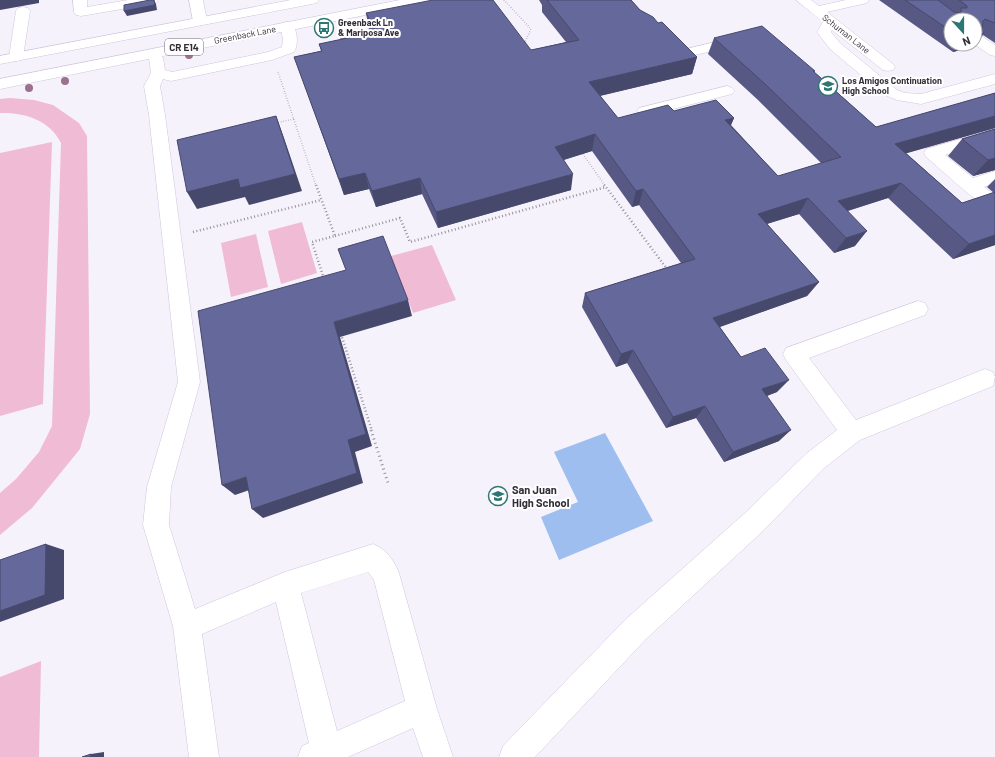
<svg xmlns="http://www.w3.org/2000/svg" width="995" height="757" font-family="Barlow,sans-serif">
<rect width="100%" height="100%" fill="#f6f2fc"/>
<!-- green -->
<path fill="#f0bbd4" d="M10,98L34,100L53,105L79,123L87,136L90,414L80,449L32,508L0,535V493L16,479L39,452L52,426L61,143C50,120 24,112 0,113V99Z
M52,142L43,404L0,416V153Z
M302,222L317,273L281,284L268,231Z
M256,234L268,287L231,297L221,243Z
M432,245L456,300L413,313L391,256Z
M41,661L39,757H0V677Z"/>
<!-- water -->
<path fill="#9dbeee" d="M605,433L653,521L559,560L541,517L578,502L554,452Z"/>
<g fill="none" stroke-linecap="round" stroke-linejoin="round">
<!-- minor casing -->
<g stroke="#cfc5de" stroke-width="1">
<path id="minor" d="M73,0H87V7L128,0H158L156,3L151,4L81,16L76,15L74,12Z
M189,0H203L207,21L205,24L200,25L195,24L193,21Z
M796,0H811L819,6L846,0H869L867,3L827,12L893,64L895,67L893,70L888,71L883,70L832,30L831,32L840,43L897,90L905,93L921,94L995,74V84L921,104L897,100L887,96L850,66L830,49L817,32L823,22Z
M23,7L28,8L30,11L23,57L21,60L16,61L11,60L9,57L16,11L18,8Z
M287,22L292,23C297,30 299,44 294,52L272,60L171,81L163,79L160,86L165,115L200,382L171,487L169,525L195,609L285,572L373,544C386,549 394,560 399,573L437,709L453,757H423L413,728L348,757H298L302,746L309,743L276,602L202,634L219,757H189L173,626L143,525L147,487L178,382L149,115L144,86L151,73L149,58L151,55L156,54L161,55L163,58L165,70L172,72L268,52L282,47L283,39L280,26L282,23ZM368,572L374,580L405,701L337,731L301,593Z
M975,34L980,35L995,45V56L990,55L974,44Z
M740,36L745,37L747,40L745,43L687,57L682,56L680,53L682,50Z
M727,86L732,88L735,91L732,94L645,116L639,114L637,111L639,108Z
M995,129V139L945,155L973,178L995,171V183L984,187L995,195V211C980,207 941,169 926,157L924,153L926,149Z
M918,301L925,303L928,309L925,315L809,358L856,420L985,369L993,372L995,377L993,386L860,440L823,469L763,531L646,639L535,757H499L503,746L626,619L745,513L807,453L837,430L786,360L783,354L786,348Z"/>
</g>
<!-- major casing -->
<g stroke="#cfc5de" stroke-width="1">
<path id="major" d="M291,0H319L317,3L312,4L0,64V56Z
M400,0H427L425,3L420,4L0,89V79Z"/>
</g>
<!-- path-far2 -->
<path stroke="#96929c" stroke-width="1.5" stroke-dasharray="0.5 2" stroke-linecap="butt" d="M504,0L531,29L524,44
M278,72L316,186
M276,123L294,119
M583,154L605,186"/>
<!-- path-far1 -->
<path stroke="#96929c" stroke-width="2.5" stroke-dasharray="1 2.5" stroke-linecap="butt" d="M316,185L335,236L312,242L324,279
M604,185L606,187
M193,232L321,200
M335,236L400,218L410,242L606,187L667,269
M341,334L372,431"/>
<!-- path -->
<path stroke="#96929c" stroke-width="3" stroke-dasharray="1 3.5" stroke-linecap="butt" d="M371,430L388,483"/>
<!-- minor -->
<use href="#minor" fill="#fff" fill-rule="evenodd"/>
<!-- major -->
<use href="#major" fill="#fff" fill-rule="evenodd"/>
</g>
<!-- trees -->
<g fill="#9a728d">
<circle cx="344" cy="37" r="4"/>
<circle cx="189" cy="55" r="4"/>
<circle cx="65" cy="81" r="4"/>
<circle cx="29" cy="88" r="4"/>
</g>
<!-- wall -->
<path fill="#575984" fill-rule="evenodd" d="M539,0H631L640,10L658,23L697,57L692,74L600,96L618,118L674,111L734,118L731,125L778,176L821,163L758,100L708,54L714,38L815,71L814,72L876,127L995,93V128L906,153L962,203L994,193L987,187L995,179V245L953,259L888,198L848,211L855,246L834,253L799,214L767,224L819,282L807,296L720,327L741,357L777,392L767,396L779,441L724,462L696,418L666,428L627,363L616,367L582,307L585,293L681,263L639,205L632,207L592,151L564,160L571,190L438,228L422,194L376,207L369,189L344,195L300,73L294,57L321,51L319,44L371,33L369,30L366,13L531,50L566,42L542,12V5Z
M879,0H995V43L983,35L975,46L953,52ZM951,20L975,44H951Z
M995,129V170L973,176L948,156L962,139Z"/>
<!-- shaded-wall -->
<path fill="#47496c" d="M0,0H39V3L0,10Z
M154,0L156,4L157,10L127,16L124,11Z
M984,33L975,46L953,52L958,44H975V36Z
M697,57L692,74L586,99L589,82Z
M276,116L283,135L302,191L249,205L245,197L197,209L187,192Z
M995,116V128L883,160L895,144Z
M734,118L727,134L725,120Z
M595,134L592,151L553,163L555,147Z
M995,158V170L973,176L988,160Z
M365,173L369,189L344,195L339,179Z
M573,174L571,190L438,228L436,212Z
M420,178L422,194L376,207L372,191Z
M901,183L888,198L827,217L838,201Z
M643,189L639,205L632,207L636,191Z
M808,198L799,214L750,229L758,214Z
M867,231L855,246L834,253L846,238Z
M995,235V245L953,259L969,244Z
M819,282L807,296L705,332L713,318Z
M408,300L412,316L340,337L372,446L355,452L363,483L263,518L252,509L348,440L334,322Z
M633,350L627,363L616,367L621,354Z
M789,380L777,392L752,401L762,389Z
M705,406L696,418L666,428L673,417Z
M791,430L779,441L724,462L733,452Z
M246,477L258,487L235,495L222,485Z
M46,544L64,550V599L0,622V611Z
M104,752V757H91V754Z"/>
<!-- building -->
<path fill="#65689a" stroke="#47496c" d="M150,0H154L155,5L124,11V5Z
M433,0H493L531,50L579,40L547,0H631L640,10L653,17L658,23L662,22L697,57L589,82L618,118L668,105L674,111L716,100L734,118L725,120L778,176L841,157L765,84L714,38L762,26L815,71H813L876,127L995,93V116L895,144L962,203L995,192V235L969,244L901,183L838,201L867,231L846,238L808,198L758,214L819,282L713,318L741,357L765,348L789,380L762,389L791,430L733,452L705,406L673,417L633,350L621,354L585,293L695,259L643,189L636,191L595,134L555,147L573,174L436,212L420,178L372,191L365,173L339,179L294,57L322,51L319,44L376,32L366,13Z
M905,0H938L954,12L961,13V8H967V6L959,0H995V23L985,19L983,21L982,31L984,33L975,36V20H951V31Z
M276,116L295,174L240,188L238,179L187,192L177,140Z
M995,129V158L988,160L962,139Z
M383,236L408,300L334,322L366,434L348,440L357,473L252,509L246,477L222,485L198,311L346,270L338,249Z
M46,544L45,595L0,611V560Z
M91,754V757H82Z"/>
<!-- icons -->
<defs>
<g id="bus-ring" transform="scale(1)"><circle r="9.5" fill="#fff" stroke="#2e7671" stroke-width="1.5"/><path d="M-5-6H5V4H4V6H2V4H-2V6H-4V4H-5ZM-3.5-4V0h7V-4ZM-3.5 1.2v1.5H-2V1.2ZM2 1.2v1.5H3.5V1.2Z" fill="#2e7671"/></g>
<g id="school-ring" transform="scale(1)"><circle r="9.5" fill="#fff" stroke="#2e7671" stroke-width="1.5"/><path d="M0-5L7-2L0 1L-7-2ZM-4 1L0 2.5L4 1V4Q0 6-4 4Z" fill="#2e7671"/></g>
</defs>
<g fill-rule="evenodd">
<use href="#bus-ring" x="324" y="28"/>
<use href="#school-ring" x="828" y="86"/>
<use href="#school-ring" x="498" y="496"/>
</g>
<g text-anchor="middle" stroke-width="4" stroke-linejoin="round" paint-order="stroke">
<!-- far-poi labels -->
<g font-size="9" font-weight="bold" fill="#322e38" stroke="#fff" text-anchor="start">
<text x="338" y="26">Greenback Ln<tspan x="338" dy="10">&amp; Mariposa Ave</tspan></text>
<text x="842" y="84">Los Amigos Continuation<tspan x="842" dy="10">High School</tspan></text>
</g>
<!-- far-street labels -->
<g font-size="9" fill="#322e38" stroke="#fff">
<text transform="translate(846 34) rotate(38)" y="3">Schuman Lane</text>
<text transform="translate(245 35) rotate(-11)" y="3">Greenback Lane</text>
</g>
<!-- shield labels -->
<rect fill="#fff" stroke="#706d74" stroke-width="1" x="165" y="39" width="38" height="16" rx="3"/>
<g font-size="10" font-weight="bold" fill="#322e38">
<text x="184" y="51">CR E14</text>
</g>
<!-- poi labels -->
<g font-size="11" font-weight="bold" fill="#322e38" stroke="#fff" text-anchor="start">
<text x="512" y="494">San Juan<tspan x="512" dy="13">High School</tspan></text>
</g>
</g>
<!-- north arrow -->
<g transform="translate(963 32) rotate(159)"><circle r="19" fill="#ffffff" stroke="#adabaf"/>
<path d="M0-3L7 15L0 10L-7 15Z" fill="#2e7671"/>
<text y="-6" font-size="11" font-weight="bold" text-anchor="middle" fill="#322e38">N</text>
</g>
</svg>
